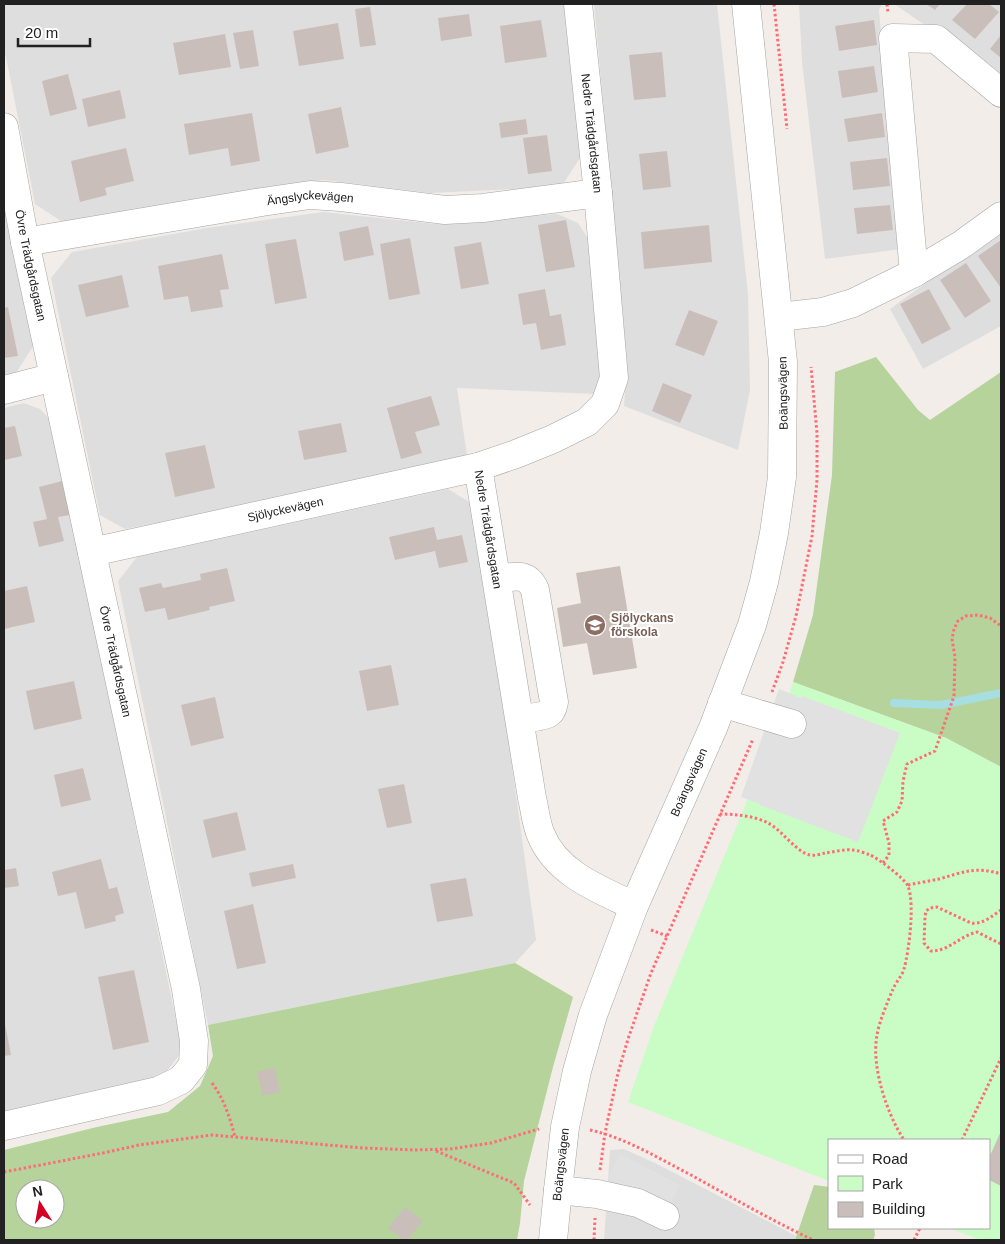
<svg xmlns="http://www.w3.org/2000/svg" width="1005" height="1244" font-family="Helvetica,sans-serif">
<rect width="100%" height="100%" fill="#f2ede8"/>
<!-- residential -->
<path fill="#dfdedf" d="M4,4H565L582,155L561,187L430,193L324,180L64,223L35,204L6,57L4,52Z
M594,4H717L748,294L750,390L738,450L624,406L627,364Z
M799,4H882L879,10L901,249L825,259L802,62Z
M894,4H1001V78L982,64Z
M4,198L34,345L14,376L4,378Z
M323,212L435,224L557,214L578,223L587,237L594,256L605,374L596,394L457,388L467,455L367,482L125,529L100,515L51,278L72,252L207,228Z
M1001,228V326L923,369L890,309Z
M24,403L40,409L52,422L181,1044L180,1054L161,1079L4,1124V408Z
M448,489L476,506L536,940L515,963L208,1025L118,581L137,557Z
M624,1149L657,1164L804,1240H604L610,1150Z"/>
<!-- forest -->
<path fill="#b5d39b" fill-rule="evenodd" d="M876,357L918,410L930,420L1001,372V767L946,738L793,682L813,615L832,475L835,372Z
M515,963L573,997L553,1067L524,1181L520,1223L517,1240H4V1150L97,1127L168,1112L200,1086L213,1056L208,1025ZM25,1189H55V1219H25Z
M814,1185L829,1187V1228H874L875,1235L873,1240H795Z"/>
<!-- park -->
<path fill="#cafcc5" d="M793,682L946,738L1001,767V1240H981L949,1228H989V1140H829V1181L628,1102L654,1026L778,726Z"/>
<!-- parking -->
<path fill="#e1e1e1" d="M779,689L801,698L802,696L900,733L858,842L760,805V804L741,797Z
M620,1154L680,1185L668,1208L608,1178Z"/>
<g fill="none" stroke-linecap="round" stroke-linejoin="round">
<!-- stream -->
<path stroke="#a7dee1" stroke-width="8" d="M894,703L941,705L1001,693"/>
</g>
<!-- building -->
<path fill="#cabebb" d="M926,4H940L935,10Z
M967,4H989L999,12L975,39L952,20Z
M370,7L376,45L360,47L355,9Z
M469,14L472,36L441,41L438,18Z
M541,20L547,57L505,63L500,26Z
M874,20L877,45L839,51L835,26Z
M338,23L344,59L299,66L293,31Z
M253,30L259,66L240,69L233,33Z
M225,34L231,67L179,75L173,43Z
M1001,35V58L990,49Z
M662,52L666,97L634,100L629,55Z
M874,66L878,92L842,98L838,71Z
M68,74L77,109L50,116L42,81Z
M120,90L126,118L88,127L82,99Z
M341,107L349,147L316,154L308,114Z
M252,113L260,161L231,166L228,148L189,155L184,124Z
M882,113L885,137L848,142L844,119Z
M526,119L528,134L501,138L499,123Z
M547,135L552,171L528,174L523,138Z
M126,148L134,181L105,188L107,195L80,202L71,161Z
M667,151L671,187L643,190L639,154Z
M887,158L890,186L853,190L850,162Z
M890,205L893,230L857,234L854,208Z
M566,220L575,267L546,272L538,225Z
M709,225L712,262L644,269L641,232Z
M368,226L374,255L344,261L339,232Z
M410,238L420,294L389,300L380,244Z
M296,239L307,298L275,304L265,244Z
M1001,240V288L978,256Z
M481,242L489,284L461,289L454,247Z
M222,254L229,289L220,290L223,307L191,312L188,296L164,300L158,266Z
M966,263L991,301L965,318L940,280Z
M122,275L129,307L86,317L78,285Z
M545,289L550,316L561,314L566,345L541,350L536,323L523,325L518,294Z
M929,289L951,329L922,344L900,304Z
M8,307L18,356L4,358V308Z
M689,310L718,321L704,356L675,345Z
M663,383L692,395L680,423L652,411Z
M431,396L440,425L415,432L422,453L401,459L387,408Z
M341,423L347,452L304,460L298,431Z
M15,426L22,456L4,460V428Z
M205,445L215,488L175,497L165,453Z
M62,481L70,515L58,517L64,541L39,547L33,522L47,519L39,487Z
M434,527L437,540L462,535L468,562L439,568L435,551L395,560L389,537Z
M620,566L637,668L593,675L587,643L563,647L557,608L581,603L576,573Z
M227,568L235,601L209,607L210,610L168,620L165,608L145,612L139,588L161,583L163,588L201,580L200,574Z
M27,586L35,622L4,629V591Z
M391,665L399,705L367,711L359,671Z
M74,681L82,719L34,730L26,691Z
M215,697L224,738L191,746L181,705Z
M83,768L91,800L61,807L54,775Z
M404,784L412,823L387,828L378,789Z
M237,812L246,850L212,858L203,820Z
M101,859L109,889L117,887L124,913L115,916L116,921L85,929L76,892L58,896L52,872Z
M293,864L296,878L252,887L249,873Z
M16,868L19,886L4,888V870Z
M466,878L473,916L437,922L430,884Z
M253,904L266,963L237,969L224,911Z
M134,970L149,1042L113,1050L98,977Z
M4,1024H5L11,1055L4,1056Z
M275,1068L280,1092L263,1096L257,1072Z
M1001,1131V1186L989,1180V1158Z
M405,1207L423,1221L407,1240H404L388,1228Z"/>
<g fill="none" stroke-linecap="round" stroke-linejoin="round">
<!-- minor casing -->
<g stroke="#a5a5a5" stroke-width="29">
<g id="minor">
<path id="s1" d="M578,4L598,193L614,378L605,404L587,422L553,439L516,454L478,467L532,798C535,810 536,824 541,835C557,874 599,889 634,906"/>
<path id="s2" d="M4,127L25,242L186,989L194,1041L193,1065L181,1080L158,1091L4,1126"/>
<path id="s3" d="M25,242L262,202L310,195L341,197L445,210L483,208L598,193"/>
<path d="M914,273L893,38L936,39L1001,93"/>
<path d="M779,317L823,312L853,303L914,273L961,245L1001,216"/>
<path d="M4,390L54,377"/>
<path id="s4" d="M92,552L478,467"/>
<path d="M497,579C513,577 527,571 535,590L554,702C553,706 553,710 549,713C543,717 527,718 520,719"/>
<path d="M722,703L792,724"/>
<path d="M558,1190L597,1194L638,1203L665,1216"/>
<path id="s5" d="M553,1240L558,1190L565,1127L577,1071L593,1015L634,906L713,728L752,625L764,582L774,533L782,477L783,362L746,4"/>
</g>
</g>
<!-- path -->
<path stroke="#ff6c76" stroke-width="3" stroke-dasharray="2.5 2.5" stroke-linecap="butt" d="M774,4L787,129
M887,4L888,13
M772,692L783,662L796,616L812,536L817,480V433L811,367
M720,814C735,814 755,816 768,823C782,830 797,853 810,855C815,856 821,854 825,853C834,852 844,849 852,850C857,850 865,853 870,855C878,858 905,879 908,886C915,904 909,951 904,969C902,976 896,982 893,989C888,1001 879,1022 877,1035C871,1067 887,1114 904,1140
M883,863L889,855V843L883,821L897,812L902,801L903,781L907,764L935,751L954,696L955,657L952,639L954,629L958,621L966,616L978,615L990,618L1001,626
M908,885C918,883 929,881 939,879C964,872 975,866 1001,874
M1001,910C992,916 982,925 971,923L937,907L930,908L926,911L925,916L924,943L931,951C949,951 960,936 977,932L1001,944
M651,930L667,936
M212,1083C224,1099 230,1118 235,1137
M590,1130C626,1138 658,1158 691,1175C731,1197 771,1220 813,1240
M962,1140L1001,1058
M436,1151L514,1183L530,1205
M600,1170L605,1133L618,1073L628,1039L651,973L753,739
M4,1172L103,1153L139,1145L212,1135L363,1148L415,1150L450,1149L491,1143L539,1129
M594,1240L595,1218
M914,1240L920,1228"/>
<!-- minor -->
<use href="#minor" stroke="#fff" stroke-width="28"/>
</g>
<!-- icons -->
<defs>
<g id="school-disc" transform="scale(1.125)"><circle r="9.5" fill="#8d6e63" stroke="#fff"/><path d="M0-5L7-2L0 1L-7-2ZM-4 1L0 2.5L4 1V4Q0 6-4 4Z" fill="#fff"/></g>
</defs>
<g fill-rule="evenodd">
<use href="#school-disc" x="595" y="625"/>
</g>
<g text-anchor="middle" stroke-width="4" stroke-linejoin="round" paint-order="stroke">
<!-- street labels -->
<g font-size="12" fill="#212121" stroke="#fff">
<text dy="4" stroke="none"><textPath href="#s1" startOffset="130">Nedre Trädgårdsgatan</textPath></text>
<text dy="4" stroke="none"><textPath href="#s3" startOffset="289">Ängslyckevägen</textPath></text>
<text dy="4" stroke="none"><textPath href="#s2" startOffset="141">Övre Trädgårdsgatan</textPath></text>
<text transform="translate(783 393) rotate(-91)" y="4">Boängsvägen</text>
<text dy="4" stroke="none"><textPath href="#s4" startOffset="198">Sjölyckevägen</textPath></text>
<text dy="4" stroke="none"><textPath href="#s1" startOffset="610">Nedre Trädgårdsgatan</textPath></text>
<text dy="4" stroke="none"><textPath href="#s2" startOffset="546">Övre Trädgårdsgatan</textPath></text>
<text dy="4" stroke="none"><textPath href="#s5" startOffset="481">Boängsvägen</textPath></text>
<text dy="4" stroke="none"><textPath href="#s5" startOffset="76">Boängsvägen</textPath></text>
</g>
<!-- education labels -->
<g font-size="12" font-weight="bold" fill="#785e54" stroke="#fff" text-anchor="start">
<text x="611" y="622">Sjölyckans<tspan x="611" dy="14">förskola</tspan></text>
</g>
</g>
<!-- border -->
<rect width="1005" height="1244" fill="none" stroke="#212121" stroke-width="10"/>
<!-- legend -->
<rect x="828" y="1139" width="162" height="90" fill="#ffffff" stroke="#a6a6a6"/>
<rect x="838" y="1155" width="25" height="8" fill="#ffffff" stroke="#a6a6a6"/>
<text x="872" y="1164" font-size="15" fill="#212121">Road</text>
<rect x="838" y="1176" width="25" height="15" fill="#cafcc5" stroke="#a6a6a6"/>
<text x="872" y="1189" font-size="15" fill="#212121">Park</text>
<rect x="838" y="1202" width="25" height="15" fill="#cabebb" stroke="#a6a6a6"/>
<text x="872" y="1214" font-size="15" fill="#212121">Building</text>
<!-- north arrow -->
<g transform="translate(40 1204) rotate(349)"><circle r="24" fill="#ffffff" stroke="#a6a6a6"/>
<path d="M0-4L9 19L0 12L-9 19Z" fill="#d30024"/>
<text y="-8" font-size="14" font-weight="bold" text-anchor="middle" fill="#212121">N</text>
</g>
<!-- scale -->
<path d="M18 38v8h72v-8" fill="none" stroke="#212121" stroke-width="2.5"/>
<text x="25" y="38" font-size="15" fill="#212121" stroke="#ffffff" stroke-width="4" paint-order="stroke">20 m</text>
</svg>
